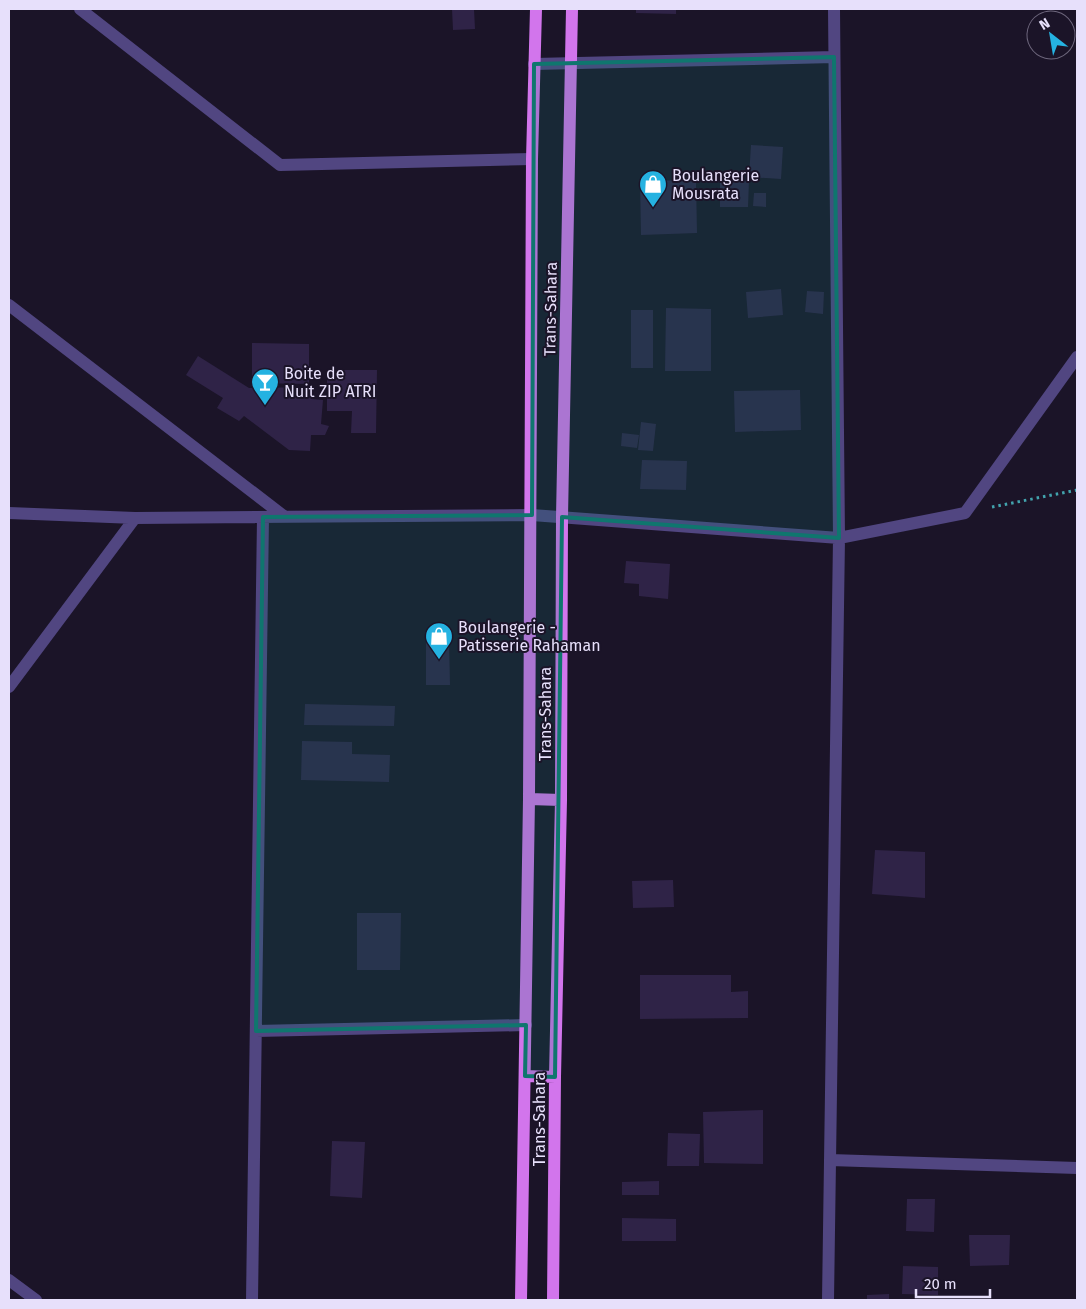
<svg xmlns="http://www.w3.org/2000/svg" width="1086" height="1309" font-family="'Fira Sans',sans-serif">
<rect width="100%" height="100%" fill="#1b1428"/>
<!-- building -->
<path fill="#2f2347" d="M452,9H474L475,29L453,30Z
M636,9H676V14L636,13Z
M751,145L783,147L781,179L749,177Z
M696,180L697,233L641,235L640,181Z
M720,180L749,181L748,207H720Z
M754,193H766V207L753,206Z
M781,289L783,315L748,318L746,292Z
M807,291L824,292L823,314L805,312Z
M666,308L711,309V371H665Z
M631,310H653V368H631Z
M252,343L309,344V384L252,383Z
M198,356L249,388L313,387L311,399L323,400L321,424L329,426L325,435H311L310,451L289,450L244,416L239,421L217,408L223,398L186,375Z
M327,370H377L376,433H351L352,411H327Z
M800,390L801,430L735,432L734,391Z
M641,422L656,424L653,451L638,450Z
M622,433L639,435L637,448L621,446Z
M642,460L687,461L686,490L640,489Z
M626,561L670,564L668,599L639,596V584L624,583Z
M426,638H449L450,685H426Z
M305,704L395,706L394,726L304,725Z
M302,741L352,742V754L390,755L389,782L301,780Z
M875,850L925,852V898L872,894Z
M673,880L674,907L633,908L632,881Z
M357,913H401L400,970H357Z
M640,975H731V992L748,991V1018L640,1019Z
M763,1110V1164L704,1163L703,1112Z
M668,1133L700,1134L699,1166H667Z
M332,1141L365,1142L362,1198L330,1196Z
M659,1181V1195H622V1182Z
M907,1199H935L934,1232L906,1231Z
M622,1218L676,1219V1241H622Z
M969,1235H1010L1009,1265L970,1266Z
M903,1266L938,1267V1295L902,1294Z
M889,1294V1300H867V1295Z"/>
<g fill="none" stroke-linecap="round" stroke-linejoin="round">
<!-- path -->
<path stroke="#42a3ad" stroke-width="3" stroke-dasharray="2.5 4" stroke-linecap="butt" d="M992,507L1077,490"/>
<!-- minor -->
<path stroke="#514681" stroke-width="12" d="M80,9L280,165L532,159
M534,64L834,57
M9,305L285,517
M9,513L135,518L532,515L839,538L965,513L1077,357
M9,687L135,518
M256,1031L526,1025
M830,1160L1077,1168
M9,1280L36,1300
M252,1300L263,517
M828,1300L839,538L834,9"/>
<!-- major -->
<path stroke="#d275ec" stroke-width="12" d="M529,799L561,800
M525,1076L555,1077
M521,1300L529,799L532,159L536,9
M553,1300L555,1077L561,800L562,517L572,9"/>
</g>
<!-- marked area -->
<path fill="#0f766e" fill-opacity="0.2" stroke="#0f766e" stroke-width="4" stroke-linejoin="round" d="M834,57L839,538L562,517L555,1077L525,1076L526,1025L256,1031L263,517L532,515L534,64Z"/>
<!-- icons -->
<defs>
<g id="shop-pin" transform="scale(1.4375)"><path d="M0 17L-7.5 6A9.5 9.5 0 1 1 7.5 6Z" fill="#25b2e1" stroke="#1b1428"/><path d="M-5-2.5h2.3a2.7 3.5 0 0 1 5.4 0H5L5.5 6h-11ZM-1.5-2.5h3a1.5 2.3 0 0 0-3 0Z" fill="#fff"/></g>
<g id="bar-pin" transform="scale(1.4375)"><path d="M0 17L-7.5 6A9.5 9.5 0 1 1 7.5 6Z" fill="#25b2e1" stroke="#1b1428"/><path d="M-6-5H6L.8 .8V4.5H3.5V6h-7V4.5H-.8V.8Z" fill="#fff"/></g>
</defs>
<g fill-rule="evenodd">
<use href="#shop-pin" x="653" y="184"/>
<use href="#bar-pin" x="265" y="382"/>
<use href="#shop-pin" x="439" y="636"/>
</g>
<g text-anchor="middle" stroke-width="4" stroke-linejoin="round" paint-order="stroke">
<!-- poi labels -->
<g font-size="16" fill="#e7e0fb" stroke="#1b1428" text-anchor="start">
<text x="672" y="181">Boulangerie<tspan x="672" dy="18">Mousrata</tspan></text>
<text x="284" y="379">Boite de<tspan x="284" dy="18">Nuit ZIP ATRI</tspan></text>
<text x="458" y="633">Boulangerie -<tspan x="458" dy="18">Patisserie Rahaman</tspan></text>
</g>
<!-- street labels -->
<g font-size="16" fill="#e7e0fb" stroke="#1b1428">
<text transform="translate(550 309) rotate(-89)" y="6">Trans-Sahara</text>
<text transform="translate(545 714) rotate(-90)" y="6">Trans-Sahara</text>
<text transform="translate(539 1119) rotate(-90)" y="6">Trans-Sahara</text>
</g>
</g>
<!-- border -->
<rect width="1086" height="1309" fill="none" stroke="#e7e0fb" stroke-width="20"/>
<!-- north arrow -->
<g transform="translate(1051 35) rotate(329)"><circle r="24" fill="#1b1428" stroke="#6d667c"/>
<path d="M0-4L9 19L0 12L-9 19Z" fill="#25b2e1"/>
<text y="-8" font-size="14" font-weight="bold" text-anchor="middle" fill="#e7e0fb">N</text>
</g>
<!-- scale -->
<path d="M916 1289v8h74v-8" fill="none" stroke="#e7e0fb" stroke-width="2.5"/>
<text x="924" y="1289" font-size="15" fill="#e7e0fb" stroke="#1b1428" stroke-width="4" paint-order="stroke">20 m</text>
</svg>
